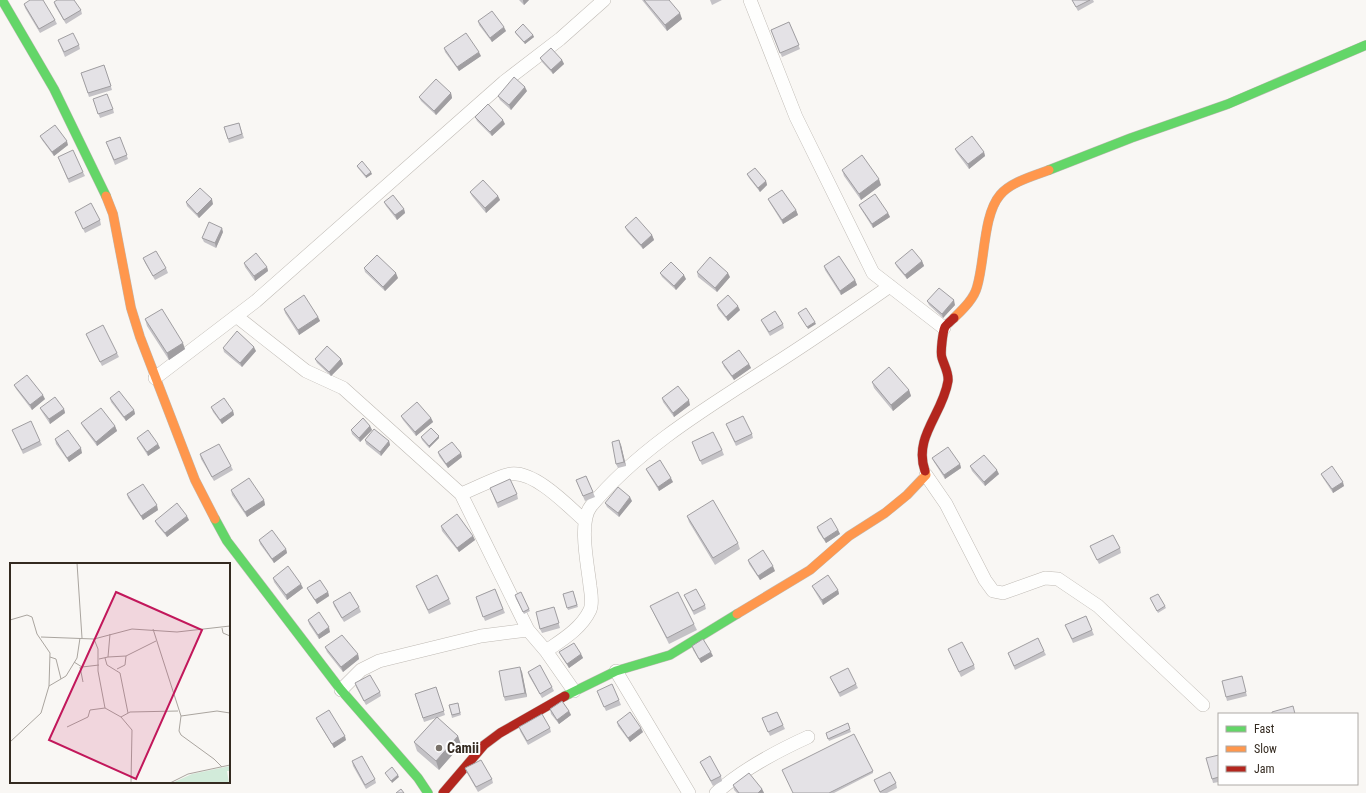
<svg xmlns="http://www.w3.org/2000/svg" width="1366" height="793" font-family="'Roboto Condensed',sans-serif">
<rect width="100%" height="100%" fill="#f9f7f4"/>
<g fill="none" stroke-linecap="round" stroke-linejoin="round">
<!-- street casing -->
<g stroke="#bfbab4" stroke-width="14">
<path id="street" d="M750,0L796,117L873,273L944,328
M236,316L306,371L343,388L461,494C472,490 501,475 511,474C535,471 568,506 585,521
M155,378L256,301L504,82L560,39L604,0
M926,475L946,504L985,580L993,591L1003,593L1045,578L1058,579L1098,606L1203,705
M461,494L528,630
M546,651C562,640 581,629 590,610C593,603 591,593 590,586C588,566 578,522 591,506C639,448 708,407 770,367C811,341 850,314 890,286
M616,671L689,793
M341,690L361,670L379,661L481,636L528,630L546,651L574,691
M716,793C743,769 775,752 808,737"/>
</g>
<!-- fast casing -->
<g stroke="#bfbab4" stroke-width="10">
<path id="fast" d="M2,0L54,89L106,196
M1049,170L1131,138L1228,104L1366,45
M215,519L227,541L341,690L418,778L428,793
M565,696L616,671L670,655L737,614"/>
</g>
<!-- slow casing -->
<g stroke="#bfbab4" stroke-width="10">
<path id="slow" d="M106,196L113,214L131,308L140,337L195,480L215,519
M954,318C962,310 974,299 977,287C985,261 983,215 1000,195C1011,182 1033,176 1049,170
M737,614L810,570L849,536L885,513L907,495L926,475L925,471"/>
</g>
<!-- jam casing -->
<g stroke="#bfbab4" stroke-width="10">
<path id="jam" d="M925,471C913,437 943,414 948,381C949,373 944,365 942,358C940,353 943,331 945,327C947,324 951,321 954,318
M443,793L484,745L500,733L565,696"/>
</g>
<!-- street -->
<use href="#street" stroke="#fefefd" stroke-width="13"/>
<!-- fast -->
<use href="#fast" stroke="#63d668" stroke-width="9"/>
<!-- slow -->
<use href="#slow" stroke="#ff974d" stroke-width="9"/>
<!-- jam -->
<use href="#jam" stroke="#b3261e" stroke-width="9"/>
</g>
<!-- wall -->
<path fill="#c4c2c6" d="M519,0H529L524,5Z
M642,0H669L682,19L667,31Z
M710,0H722L712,5Z
M1072,0H1093L1094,2L1078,11Z
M54,2L81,10L82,14L66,24L55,6Z
M24,4L55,20L57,24L40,33L25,8Z
M478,21L506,31L492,42L479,25Z
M789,22L800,49L782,57L771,30Z
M515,32L533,35L534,37L525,44L516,34Z
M58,40L79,45L80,49L65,57Z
M444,48L481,56L459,71L445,52Z
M540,58L562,60L564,64L553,74L542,62Z
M104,65L112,90L89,97L81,73Z
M527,91L511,110L500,100L498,96Z
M451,93L452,98L436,115L421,101L419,97Z
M93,99L113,109L114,113L100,118Z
M475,117L505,124L492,136L477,121Z
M239,123L244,138L229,143L224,127Z
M40,136L68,145L54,156L42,140Z
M120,137L128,159L115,165L106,142Z
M955,149L984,152L985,156L969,169L957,153Z
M58,157L83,172L85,176L69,183Z
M357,166L372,174L366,178L358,168Z
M842,170L881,185L861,200L844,176Z
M747,174L766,181L767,185L760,192L749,178Z
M470,192L498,196L500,200L486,213L472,196Z
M768,199L796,210L798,215L783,224L770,203Z
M186,202L213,204L199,218L187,206Z
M384,202L404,209L405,213L397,220L386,206Z
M859,205L888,213L890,217L873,228L861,209Z
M75,212L100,220L101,225L85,233Z
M625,227L652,235L654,240L643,249L627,231Z
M223,232L216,248L204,242L202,238Z
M143,258L166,268L168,273L155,280L145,263Z
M922,261L924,266L907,279L897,267L895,263Z
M244,263L267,267L268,271L255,281L245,267Z
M824,266L855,280L857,285L841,295L825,270Z
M364,268L398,278L385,291L365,272Z
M697,272L730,277L717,292L698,277Z
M660,273L686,279L676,290L662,277Z
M927,301L955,305L943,318L929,305Z
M717,305L740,310L728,321L718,309Z
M284,309L318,317L320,321L299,335L285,313Z
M145,319L185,349L169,360L147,326Z
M761,320L783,324L784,328L770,336L763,324Z
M86,334L117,353L119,357L102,366Z
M223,348L256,351L242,367L224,352Z
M315,359H341L343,364L331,376L317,363Z
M722,362L749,364L751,368L734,380L724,367Z
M872,382L909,390L911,396L893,411L874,388Z
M14,385L45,399L32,410L16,389Z
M110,398L134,410L135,414L126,421L111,402Z
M662,398L690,405L674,417L663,402Z
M211,407L233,411L234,415L222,424L213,412Z
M40,408L64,409L65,413L50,424L42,412Z
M401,416L431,418L433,422L416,436L403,420Z
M81,423L115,426L117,431L97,446L83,427Z
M726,424L752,434L753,438L736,446Z
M370,426L372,430L360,442L352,434L351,430Z
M12,430L40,441L42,445L23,454Z
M439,436V438L429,448L422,440L421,437Z
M137,438L158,444L160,448L148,456L139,442Z
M55,439L82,453L69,462L56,444Z
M365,440L389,441L390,445L381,456L366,444Z
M692,442L722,450L724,455L702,465Z
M621,445L626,466L618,468L616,464Z
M438,452L462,457L448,468L439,456Z
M200,454L231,466L233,470L214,481L201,459Z
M932,458L960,464L961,468L945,479L934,462Z
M970,466L999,474L985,486L972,471Z
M646,469L673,482L659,491L648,473Z
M1321,474L1344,486L1333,493L1323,478Z
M586,476L595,497L585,501L576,480Z
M490,488L517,494L518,499L498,508Z
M231,490L264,500L265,505L247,517L232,495Z
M127,494L158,510L143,520L128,498Z
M632,501L619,517L607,507L605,503Z
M687,516L738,543L740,549L715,565L689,522Z
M189,520L167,537L157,525L155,521Z
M441,526L473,536L475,540L459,552L442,531Z
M817,527L838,530L840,534L826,543L818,531Z
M259,540L286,549L287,553L274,563L260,544Z
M1090,546L1120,548L1121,553L1099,564Z
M748,560L775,571L760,580L749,564Z
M273,578L303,588L287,600L274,582Z
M416,586L449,599L451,604L429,614Z
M812,586L838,590L839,594L823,605L814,590Z
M307,588L328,592L329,596L317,604L309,592Z
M495,589L505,613L485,621L476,597Z
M573,591L578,607L568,610L563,594Z
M684,595L705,605L706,609L694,615Z
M515,597L529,609L530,611L524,614Z
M1150,598L1165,606L1166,608L1158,613Z
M333,602L359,607L361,612L344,622L334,606Z
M650,606L694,624L697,630L669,644Z
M554,607L560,628L542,633L540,629Z
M1086,616L1094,635L1073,643L1065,625Z
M308,620L330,632L319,639L309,624Z
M692,646L713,656L701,663L693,650Z
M325,647L358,654L359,659L343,672L327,652Z
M948,649L974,665L975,669L961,677Z
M1044,651L1046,655L1015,670L1008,653Z
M559,652L581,654L583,658L569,668L561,656Z
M522,672L527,697L505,701L504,697Z
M528,672L552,687L554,691L542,698L529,676Z
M830,677L856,684L858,688L840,697Z
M1243,681L1247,696L1227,701L1226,697Z
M355,683L380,692L381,696L366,705L356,687Z
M436,687L445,715L437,718L458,736L461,745L439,770L417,751L414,742L436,718L424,722L415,694Z
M599,695L619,700L621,705L606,711Z
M458,703L461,715L452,718L449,705Z
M550,709L569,711L571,715L559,724L551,714Z
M316,718L346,740L334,748L318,722Z
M762,718L783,725L785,729L770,736Z
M617,722L643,732L630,742L618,726Z
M519,727L550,728L551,732L528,745L520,731Z
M850,729L851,732L829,741L826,733Z
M1219,755V782L1213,783L1212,779Z
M352,761L375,779L376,783L366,789L353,766Z
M700,762L721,776L722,781L713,786L702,766Z
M465,768L492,779L493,783L478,792L467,773Z
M873,771V773L834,793H793Z
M874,780L896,783L897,788L887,793H880Z
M733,785L762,789L764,793H737L734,790Z"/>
<!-- shaded-wall -->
<path fill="#a09ea1" d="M523,0H529L524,5L523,1Z
M680,13L682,19L667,31L665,25Z
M504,27L506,31L492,42L490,38Z
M533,35L534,37L525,44L524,42Z
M479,52L481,56L459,71L457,67Z
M562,60L564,64L553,74L551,70Z
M525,87L527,91L511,110L509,105Z
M451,93L452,98L436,115L434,111Z
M503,120L505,124L492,136L490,132Z
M67,141L68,145L54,156L52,152Z
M984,152L985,156L969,169L968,164Z
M371,172L372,174L366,178V176Z
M879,179L881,185L861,200L859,194Z
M766,181L767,185L760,192L758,188Z
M498,196L500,200L486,213L485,208Z
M212,199L213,204L199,218L197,214Z
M404,209L405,213L397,220L395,215Z
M796,210L798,215L783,224L782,220Z
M888,213L890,217L873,228L872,224Z
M222,228L223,232L216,248L215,243Z
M652,235L654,240L643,249L641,245Z
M922,261L924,266L907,279L905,275Z
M267,267L268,271L255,281L254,276Z
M396,273L398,278L385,291L383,287Z
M728,273L730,277L717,292L715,288Z
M684,275L686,279L676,290L674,286Z
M855,280L857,285L841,295L840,291Z
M954,300L955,305L943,318L942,314Z
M738,306L740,310L728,321L726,317Z
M318,317L320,321L299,335L298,330Z
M815,322L816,324L808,329L807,327Z
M183,343L185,349L169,360L167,353Z
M254,347L256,351L242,367L240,363Z
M341,359L343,364L331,376L329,372Z
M749,364L751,368L734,380L732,376Z
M909,390L911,396L893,411L891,405Z
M43,395L45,399L32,410L30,405Z
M689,400L690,405L674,417L673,413Z
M64,409L65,413L50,424L49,419Z
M134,410L135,414L126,421L124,417Z
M233,411L234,415L222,424L220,420Z
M431,418L433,422L416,436L415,432Z
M115,426L117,431L97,446L96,442Z
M370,426L372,430L360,442L359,438Z
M439,436V438L429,448V446Z
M619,440L621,445L626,466L624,462Z
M389,441L390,445L381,456L380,452Z
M158,444L160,448L148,456L147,452Z
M81,448L82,453L69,462L67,458Z
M461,453L462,457L448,468L446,464Z
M960,464L961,468L945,479L944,475Z
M997,470L999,474L985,486L984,482Z
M671,478L673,482L659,491L658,487Z
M1343,482L1344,486L1333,493L1332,489Z
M630,497L632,501L619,517L618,513Z
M264,500L265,505L247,517L245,512Z
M157,505L158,510L143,520L141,516Z
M187,516L189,520L167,537L165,533Z
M838,530L840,534L826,543L824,539Z
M473,536L475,540L459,552L457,548Z
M286,549L287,553L274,563L272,559Z
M773,566L775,571L760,580L758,576Z
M301,584L303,588L287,600L286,595Z
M838,590L839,594L823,605L822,600Z
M328,592L329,596L317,604L315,600Z
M329,627L330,632L319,639L318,635Z
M711,652L713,656L701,663L699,659Z
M358,654L359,659L343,672L341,667Z
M581,654L583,658L569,668L567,664Z
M520,667L522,672L527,697L525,693Z
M569,711L571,715L559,724L557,720Z
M641,728L643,732L630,742L628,738Z
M345,736L346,740L334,748L332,744Z
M458,736L461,745L439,770L436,761Z
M398,775L399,777L392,783L391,781Z
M762,789L764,793H758Z"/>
<!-- building -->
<path fill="#e4e2e6" stroke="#a09ea1" d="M30,0H43L55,20L39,29L24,4Z
M57,0H74L81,10L64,20L54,2Z
M644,0H669L680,13L665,25Z
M1072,0H1090L1076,7Z
M492,11L504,27L490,38L478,21Z
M789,22L799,45L780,53L771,30Z
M523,24L533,35L524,42L515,32Z
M73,33L79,45L64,52L58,40Z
M466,33L479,52L457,67L444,48Z
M551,48L562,60L551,70L540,58Z
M104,65L111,86L88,93L81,73Z
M514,77L525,87L509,105L498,96Z
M436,79L451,93L434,111L419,97Z
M107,94L113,109L98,114L93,99Z
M488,104L503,120L490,132L475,117Z
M239,123L242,134L228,139L224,127Z
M55,125L67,141L52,152L40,136Z
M972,136L984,152L968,164L955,149Z
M120,137L127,155L114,160L106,142Z
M73,150L83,172L68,179L58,157Z
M862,155L879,179L859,194L842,170Z
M362,161L371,172L366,176L357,166Z
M755,168L766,181L758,188L747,174Z
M483,180L498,196L485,208L470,192Z
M200,188L212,199L197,214L186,202Z
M782,190L796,210L782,220L768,199Z
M875,194L888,213L872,224L859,205Z
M393,195L404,209L395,215L384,202Z
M91,203L100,220L83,229L75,212Z
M636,217L652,235L641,245L625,227Z
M209,222L222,228L215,243L202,238Z
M912,249L922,261L905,275L895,263Z
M156,251L166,268L153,276L143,258Z
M256,253L267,267L254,276L244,263Z
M377,255L396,273L383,287L364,268Z
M839,256L855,280L840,291L824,266Z
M710,257L728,273L715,288L697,272Z
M671,262L684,275L674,286L660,273Z
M939,288L954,300L942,314L927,301Z
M304,295L318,317L298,330L284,309Z
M728,295L738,306L726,317L717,305Z
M806,308L815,322L807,327L798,313Z
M162,309L183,343L167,353L145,319Z
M775,311L783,324L769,332L761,320Z
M103,325L117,353L100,362L86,334Z
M237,331L254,347L240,363L223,348Z
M327,346L341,359L329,372L315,359Z
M739,350L749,364L732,376L722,362Z
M889,367L909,390L891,405L872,382Z
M27,375L43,395L30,405L14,385Z
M678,386L689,400L673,413L662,398Z
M119,391L134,410L124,417L110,398Z
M55,397L64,409L49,419L40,408Z
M224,398L233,411L220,420L211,407Z
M417,402L431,418L415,432L401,416Z
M101,408L115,426L96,442L81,423Z
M743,416L752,434L735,442L726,424Z
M363,418L370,426L359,438L351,430Z
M31,421L40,441L22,450L12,430Z
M431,428L439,436L429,446L421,437Z
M374,429L389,441L380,452L365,440Z
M68,430L81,448L67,458L55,439Z
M148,430L158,444L147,452L137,438Z
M713,432L722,450L700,461L692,442Z
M619,440L624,462L616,464L612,442Z
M452,442L461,453L446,464L438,452Z
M219,444L231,466L212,477L200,454Z
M948,447L960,464L944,475L932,458Z
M984,455L997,470L984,482L970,466Z
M660,460L671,478L658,487L646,469Z
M1332,466L1343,482L1332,489L1321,474Z
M586,476L593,492L583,496L576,480Z
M249,478L264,500L245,512L231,490Z
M510,479L517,494L497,503L490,488Z
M143,484L157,505L141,516L127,494Z
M618,487L630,497L618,513L605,503Z
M713,500L738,543L713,558L687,516Z
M177,503L187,516L165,533L155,521Z
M457,514L473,536L457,548L441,526Z
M831,518L838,530L824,539L817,527Z
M272,530L286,549L272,559L259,540Z
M1113,535L1120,548L1097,560L1090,546Z
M763,550L773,566L758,576L748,560Z
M288,566L301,584L286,595L273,578Z
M437,575L449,599L428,610L416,586Z
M828,575L838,590L822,600L812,586Z
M320,580L328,592L315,600L307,588Z
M495,589L503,609L483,617L476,597Z
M696,589L705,605L693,611L684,595Z
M573,591L577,605L567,608L563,594Z
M350,592L359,607L342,618L333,602Z
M521,592L529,609L523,612L515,595Z
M678,592L694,624L667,638L650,606Z
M1158,594L1165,606L1157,611L1150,598Z
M554,607L559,623L540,629L536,612Z
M319,612L329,627L318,635L308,620Z
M1086,616L1092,630L1072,639L1065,625Z
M342,635L358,654L341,667L325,647Z
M1038,638L1044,651L1014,666L1008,653Z
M703,639L711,652L699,659L692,646Z
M962,642L974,665L959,672L948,649Z
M574,643L581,654L567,664L559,652Z
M540,665L552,687L540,694L528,672Z
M520,667L525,693L504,697L499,671Z
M848,668L856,684L839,693L830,677Z
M370,675L380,692L364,701L355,683Z
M1242,676L1246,692L1226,697L1222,681Z
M612,684L619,700L604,707L597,691Z
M436,687L444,711L423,718L415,694Z
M562,701L569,711L557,720L550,709Z
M458,703L460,713L452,715L449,705Z
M1293,706L1295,714H1272V712Z
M329,710L345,736L332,744L316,718Z
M630,712L641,728L628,738L617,722Z
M777,712L783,725L768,732L762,718Z
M542,714L550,728L527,741L519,727Z
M437,717L458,736L436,761L414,742Z
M848,723L850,729L828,739L826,733Z
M854,734L873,771L829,793H793L782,770Z
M1219,755V777L1212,779L1206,758Z
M362,756L375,779L365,785L352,761Z
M710,756L721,776L711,781L700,762Z
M481,760L492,779L476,787L465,768Z
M392,767L398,775L391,781L385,773Z
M890,772L896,783L880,792L874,780Z
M749,773L762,789L758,793H739L733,785Z
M401,789L404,793H396Z"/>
<!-- markers -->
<circle fill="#79726a" stroke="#fff" stroke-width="1.5" cx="439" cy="748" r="4"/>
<g text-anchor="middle" stroke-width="4" stroke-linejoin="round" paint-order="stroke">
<!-- poi labels -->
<g font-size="14" font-weight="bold" fill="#342a20" stroke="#fff" text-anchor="start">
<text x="447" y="753">Camii</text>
</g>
</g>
<!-- overview -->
<g transform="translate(10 563)">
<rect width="220" height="220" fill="#f9f7f4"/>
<path d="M220,203V208H217L219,220H162L182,211Z" fill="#d2ebda"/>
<path fill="none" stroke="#aaa59f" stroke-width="1" d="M67,0L72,75M0,57L17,52L22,54L27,71L40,90L39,123M212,65L213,70L220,73M143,66L171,153L169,168L171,172L204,196L212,204M31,74L84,76L122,66L167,69L220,63M84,76L88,86V108L95,145L111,154L122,167L121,220M40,94L46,96L51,116M98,94L116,93M95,95L97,102L110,110L118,150M89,96L98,94L100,71M64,99L72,104L89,102M70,104L73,119M107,106L115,102L116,93L146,78M171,153L207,148L220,150M111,154L120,149L168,148M57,164L78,154L80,147L95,145M0,179L31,150L39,123L56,113L67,95L70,75M160,220L178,211L220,202"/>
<path fill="#c2185b" fill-opacity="0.15" stroke="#c2185b" stroke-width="2" d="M106,29L192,67L126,216L39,177Z"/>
<rect width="220" height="220" fill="none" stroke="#342a20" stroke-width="2"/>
</g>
<!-- legend -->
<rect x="1218" y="713" width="140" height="72" fill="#ffffff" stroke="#aeaaa6"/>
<rect x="1226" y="726" width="20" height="6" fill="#63d668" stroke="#aeaaa6"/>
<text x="1254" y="733" font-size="12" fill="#342a20">Fast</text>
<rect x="1226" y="746" width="20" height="6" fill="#ff974d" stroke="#aeaaa6"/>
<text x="1254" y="753" font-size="12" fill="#342a20">Slow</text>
<rect x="1226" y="766" width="20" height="6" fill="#b3261e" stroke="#aeaaa6"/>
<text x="1254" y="773" font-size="12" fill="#342a20">Jam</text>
</svg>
